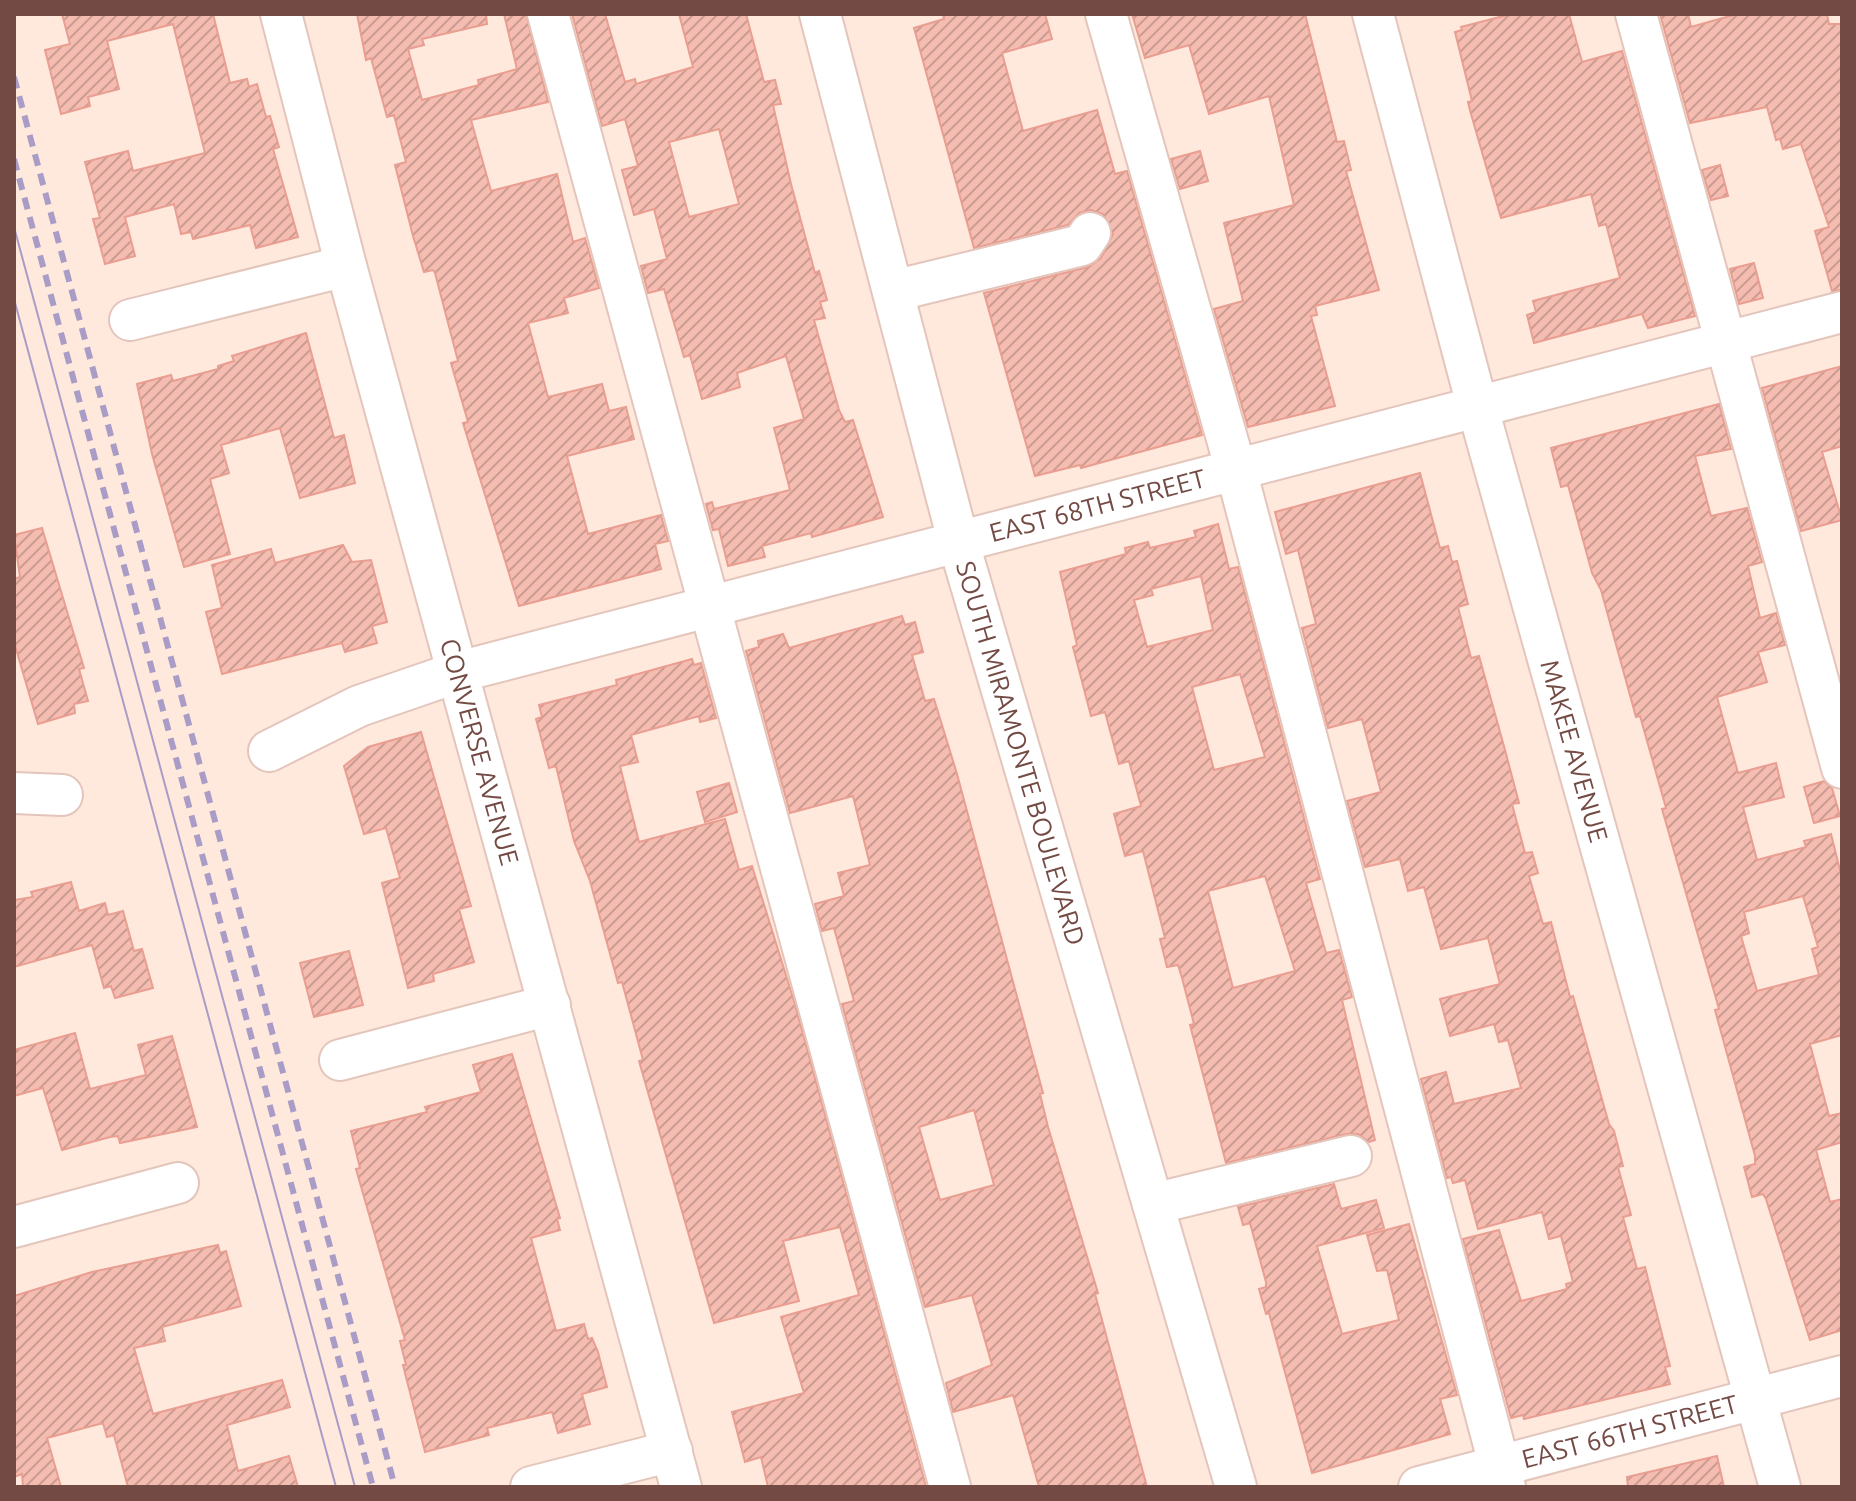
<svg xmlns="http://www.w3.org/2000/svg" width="1856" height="1501" font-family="Ubuntu,sans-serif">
<defs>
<pattern id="building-hatch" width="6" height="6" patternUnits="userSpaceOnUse" patternTransform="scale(2)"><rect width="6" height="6" fill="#f5bdb2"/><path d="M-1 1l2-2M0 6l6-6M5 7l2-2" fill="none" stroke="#cb9c92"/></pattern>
</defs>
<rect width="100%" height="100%" fill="#fee9dc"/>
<!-- building -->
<path fill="url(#building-hatch)" stroke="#e99e91" stroke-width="2" fill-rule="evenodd" d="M62,14H213L230,83L247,79L249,87L257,84L266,117L270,116L279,147L273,149L298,237L256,248L250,225L193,239L191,232L181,234L174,204L125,217L135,256L105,264L93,219L100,218L85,162L128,151L133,171L205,153L173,24L107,41L119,89L88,97L90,106L61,114L45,50L70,44Z
M357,14H486L487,24L422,39L424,45L408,49L422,100L479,85L478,80L517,69L504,14H526L548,102L471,120L491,191L557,174L573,242L585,238L599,288L564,298L568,313L528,323L548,397L602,384L609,411L626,407L634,439L567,456L588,534L661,515L668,541L655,544L661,569L519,606L463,423L468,422L451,363L458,361L435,273L433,270L424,272L413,236L395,165L406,162L394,115L387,117L371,58L366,60Z
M572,14H605L625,82L635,79L636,84L693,67L679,14H746L764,82L775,80L781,104L773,105L791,184L815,273L819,271L827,300L820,302L825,318L814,320L839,410L845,422L853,420L883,517L812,537L811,533L762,546L765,557L728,566L719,529L713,530L706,504L712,502L714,509L790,490L774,428L804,419L786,356L737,373L740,387L702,399L690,355L684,357L664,289L648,293L641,266L667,259L654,209L634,215L622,170L638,166L625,119L602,126ZM719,129L739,204L689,217L669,142Z
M943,14H1045L1052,39L1002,53L1023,131L1097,110L1115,174L1127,171L1202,435L1081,468L1080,465L1035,476L984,293L1088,267L1101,258L1113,234L1103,214L1091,210L1079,213L1068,225L974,248L914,28L944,19Z
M1132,14H1305L1337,142L1344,141L1351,170L1346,171L1379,290L1315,306L1317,315L1311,316L1335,406L1248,427L1214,309L1243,301L1224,223L1294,205L1269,96L1209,114L1189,45L1145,58Z
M1511,14H1569L1582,62L1622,51L1695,316L1648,328L1642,314L1534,343L1527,315L1536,312L1533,301L1620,278L1606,224L1599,226L1591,194L1501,218L1471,114L1468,102L1472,101L1455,32L1462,30L1461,27Z
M1660,14H1688L1691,27L1737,14H1827L1829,24H1842V290L1832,291L1815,231L1829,227L1801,144L1783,149L1780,139L1776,140L1767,107L1690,123Z
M1200,151L1208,181L1180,189L1171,159Z
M1720,165L1728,196L1711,200L1702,170Z
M1754,263L1763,298L1739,304L1730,269Z
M306,333L334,438L344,435L355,483L300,498L280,428L221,445L229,473L210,479L230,554L184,567L152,454L137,384L171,375L173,381L218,369V366L234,361L232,356Z
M1842,366V446L1822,452L1842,520L1801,531L1762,388Z
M1719,404L1731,449L1695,456L1711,516L1747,508L1762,562L1748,566L1760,618L1776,613L1785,645L1758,652L1767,682L1717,697L1738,773L1776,763L1784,797L1743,807L1757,860L1806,847L1804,841L1831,834L1842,878V1035L1810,1044L1829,1116L1842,1113V1142L1816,1150L1830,1202L1842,1199V1330L1810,1340L1766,1199L1763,1194L1752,1197L1744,1167L1755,1164V1156L1715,1010L1719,1009L1662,809L1666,808L1640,716L1636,717L1601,590L1592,573L1568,485L1561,487L1551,448ZM1803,896L1818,947L1812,949L1819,975L1757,991L1741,936L1749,933L1744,912Z
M1420,473L1440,548L1448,546L1452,562L1457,561L1468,604L1458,607L1471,658L1479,656L1505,750L1519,803L1512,804L1525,853L1532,852L1538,873L1529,876L1543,924L1551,922L1570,997L1573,996L1609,1124L1614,1131L1623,1166L1618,1167L1631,1215L1623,1217L1637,1269L1645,1267L1670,1366L1665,1367L1670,1384L1524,1419L1523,1415L1511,1418L1463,1239L1499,1230L1521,1301L1567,1289L1566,1284L1573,1282L1561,1236L1549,1239L1542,1212L1478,1229L1465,1180L1453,1183L1451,1177L1447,1178L1421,1079L1446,1072L1454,1104L1521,1088L1508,1040L1499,1042L1494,1024L1450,1036L1440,999L1500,984L1488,938L1441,949L1424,887L1408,891L1400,859L1365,867L1347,801L1381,792L1362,719L1328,728L1302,628L1316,624L1298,550L1286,554L1275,512Z
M1218,524L1229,569L1238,567L1320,879L1306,883L1326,953L1339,950L1352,997L1342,1000L1375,1140L1369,1142L1358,1134H1346L1226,1163L1190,1025L1194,1024L1182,978L1178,965L1167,967L1160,939L1165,938L1143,851L1125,856L1114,814L1141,806L1129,761L1119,764L1105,712L1091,716L1073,647L1077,645L1060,572L1126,554L1125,548L1148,542L1150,548L1196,537L1194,531ZM1201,576L1213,630L1147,647L1134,600L1153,595L1151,589ZM1240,674L1265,757L1214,770L1192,687ZM1265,876L1295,971L1233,988L1208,891Z
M42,528L84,668L79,669L88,701L74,704L75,713L38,724L14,642V579L20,577L14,535Z
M343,545L352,562L371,560L387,622L372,626L377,643L345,652L342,643L222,674L206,612L222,608L212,565L271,549L275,563Z
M902,616L905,625L915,622L923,652L912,655L925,701L934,699L957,774L1043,1093L1040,1094L1048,1127L1098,1293L1095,1294L1147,1487H1039L1013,1395L953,1412L946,1383L992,1365L972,1295L925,1307L842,1004L854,1001L834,928L822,931L815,904L844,896L838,873L870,865L853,796L790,813L746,651L759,647L758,641L783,634L789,648ZM974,1110L994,1185L940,1200L919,1127Z
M692,659L694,665L701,663L716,718L700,722L699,716L631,735L638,762L620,766L639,842L725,819L739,870L752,866L794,1001L926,1487H768L761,1457L745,1462L732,1412L804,1393L781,1317L859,1295L840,1227L783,1241L799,1301L714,1323L639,1061L643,1060L622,982L618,983L590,881L574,841L556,766L549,768L536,719L542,717L539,705L609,687L617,685L616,680Z
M421,732L471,906L459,909L474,962L433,974L434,981L408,988L382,883L400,878L386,828L364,834L344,766L368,747Z
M1824,781L1832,788L1840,816L1814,823L1804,787Z
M729,783L737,812L705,822L697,792Z
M71,882L79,911L105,903L108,915L123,911L134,951L142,949L153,988L115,998L111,986L104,988L92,945L14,967V900L33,897L31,892Z
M349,951L363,1005L314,1017L300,963Z
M75,1033L90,1089L146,1075L138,1045L172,1036L197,1127L120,1143L118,1136L110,1137L62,1150L43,1088L14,1096V1050Z
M512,1054L560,1218L557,1219L560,1230L531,1238L556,1331L584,1324L588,1339L592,1338L598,1352L607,1387L582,1394L590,1424L558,1433L552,1412L487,1428L489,1435L425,1452L403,1365H406L400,1341L405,1340L356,1169L360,1168L351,1131L427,1112L425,1107L481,1092L473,1065Z
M1334,1184L1341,1209L1376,1200L1384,1228L1317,1246L1342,1334L1399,1320L1387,1270L1377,1271L1367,1235L1409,1224L1457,1395L1440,1399L1450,1434L1312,1473L1269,1313L1266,1314L1259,1289L1266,1287V1282L1250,1223L1243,1225L1238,1207Z
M218,1245L220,1253L226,1251L241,1306L162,1327L165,1341L134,1348L153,1414L282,1380L290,1407L227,1425L238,1471L289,1456L298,1487H128L114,1435L107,1437L103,1423L47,1438L61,1487H23L22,1474L14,1477V1296L92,1272Z
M1717,1456L1724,1487H1628L1627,1477Z"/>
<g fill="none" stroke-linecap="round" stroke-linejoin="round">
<!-- minor casing -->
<g stroke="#e4c5bb" stroke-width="44">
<g id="minor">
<path id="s1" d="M281,14L346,266L681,1487"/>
<path d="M548,14L950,1487"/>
<path id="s2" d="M820,14L959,544L1236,1487"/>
<path d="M1106,14L1236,470L1505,1487"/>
<path id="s3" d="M1373,14L1477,405L1780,1487"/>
<path d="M1636,14L1842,768"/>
<path d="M893,291L1082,245L1090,233"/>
<path d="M130,320L346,266"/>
<path id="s4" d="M269,751L359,706L458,672L1842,312"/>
<path d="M14,793L62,795"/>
<path d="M340,1060L550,1005"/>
<path d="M1153,1204L1351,1156"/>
<path d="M14,1227L178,1183"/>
<path d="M531,1487L672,1451"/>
<path id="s5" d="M1419,1487L1842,1376"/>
</g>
</g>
<!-- minor -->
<use href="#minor" stroke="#fff" stroke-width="40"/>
<!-- tram -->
<path stroke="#a99cc6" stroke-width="2" d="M14,227L355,1487
M14,299L336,1487"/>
<!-- rail -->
<path stroke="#a99cc6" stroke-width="6" stroke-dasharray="12 8" stroke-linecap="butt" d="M14,77L395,1487
M14,159L373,1487"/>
</g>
<g text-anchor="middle" stroke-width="7" stroke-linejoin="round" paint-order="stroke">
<!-- street labels -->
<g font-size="26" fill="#744a44" stroke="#ffeee4">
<text dy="9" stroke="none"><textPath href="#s4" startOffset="866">EAST 68TH STREET</textPath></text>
<text dy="9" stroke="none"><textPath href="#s1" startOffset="764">CONVERSE AVENUE</textPath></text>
<text dy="9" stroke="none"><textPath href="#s3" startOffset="764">MAKEE AVENUE</textPath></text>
<text dy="9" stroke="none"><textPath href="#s2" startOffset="766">SOUTH MIRAMONTE BOULEVARD</textPath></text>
<text dy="9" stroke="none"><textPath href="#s5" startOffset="218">EAST 66TH STREET</textPath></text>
</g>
</g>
<!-- border -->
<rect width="1856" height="1501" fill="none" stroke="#744a44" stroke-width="32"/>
</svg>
